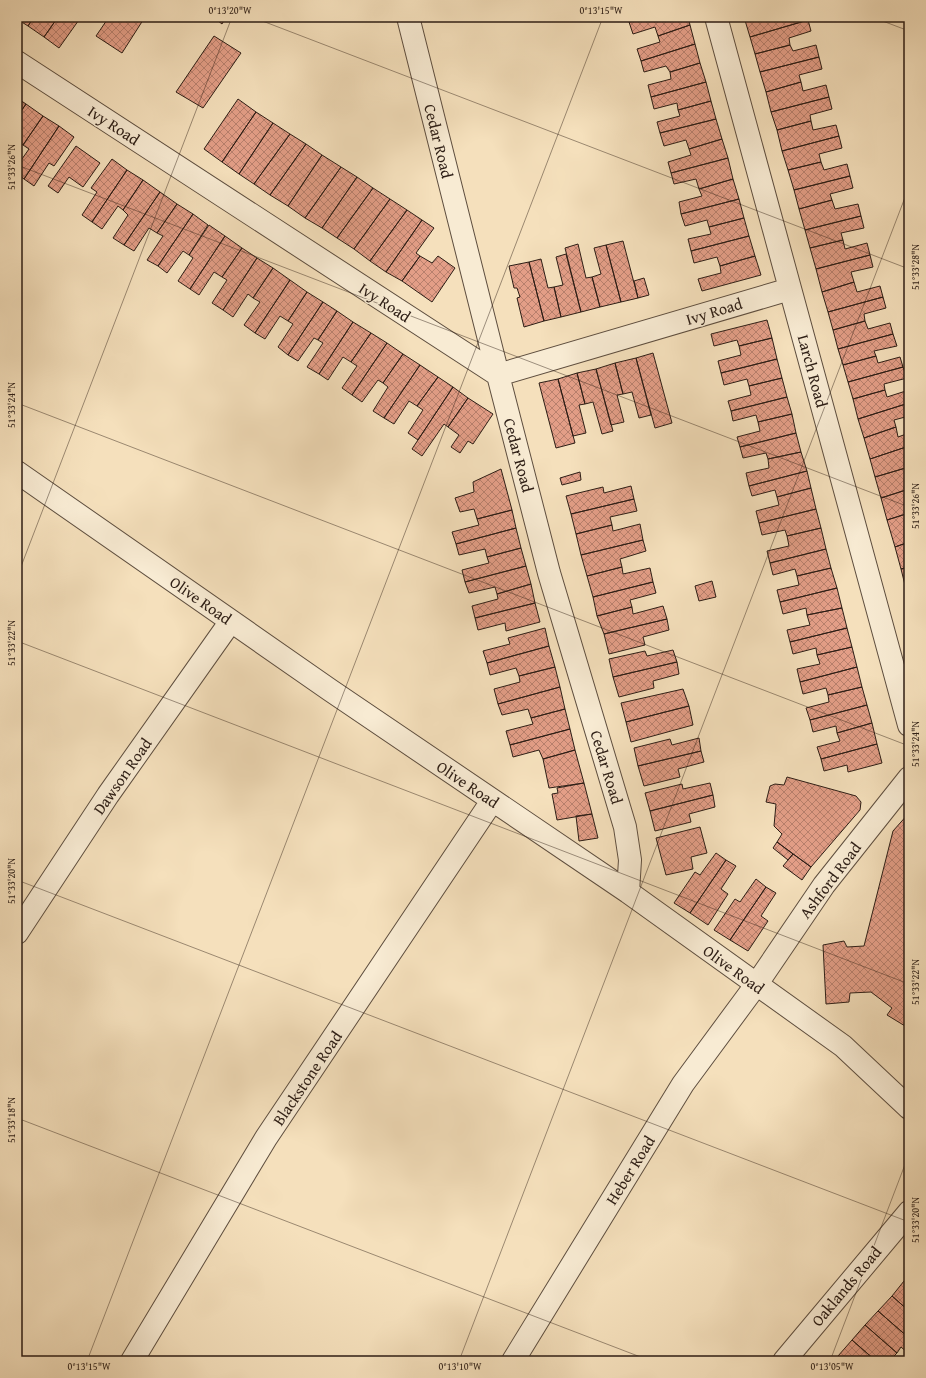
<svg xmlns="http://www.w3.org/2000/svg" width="926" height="1378" font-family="'Gentium Book Plus',serif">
<defs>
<pattern id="building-cross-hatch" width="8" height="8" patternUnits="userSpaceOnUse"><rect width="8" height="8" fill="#e39e87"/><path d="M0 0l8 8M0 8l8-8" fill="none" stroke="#b8806d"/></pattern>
</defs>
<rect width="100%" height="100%" fill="#f5e0bc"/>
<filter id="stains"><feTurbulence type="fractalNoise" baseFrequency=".005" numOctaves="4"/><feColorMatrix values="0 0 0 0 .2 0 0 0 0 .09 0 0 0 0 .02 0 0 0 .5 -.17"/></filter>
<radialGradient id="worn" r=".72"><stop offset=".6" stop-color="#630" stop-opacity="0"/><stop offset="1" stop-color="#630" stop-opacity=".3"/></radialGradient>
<!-- building -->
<path fill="url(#building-cross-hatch)" stroke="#2c1d15" d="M17,17H34L28,26L17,19Z
M34,17H58L44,37L28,26Z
M58,17H81L59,48L44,37Z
M109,17H145L122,53L96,36Z
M213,17H226L222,24Z
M627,17H644L629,22Z
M644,17H688L690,25L658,36L655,27L633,34L629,22Z
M744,17H807L808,20L750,37Z
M808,20L811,31L789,38L790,45L755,54L750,37Z
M690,25L695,44L641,61L637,49L660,42L658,36Z
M909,25V36L906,26Z
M214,36L241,53L203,108L176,92Z
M695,44L700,63L670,72L666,66L644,72L641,61Z
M790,45L793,51L816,45L819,57L760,72L755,54Z
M819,57L822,69L799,75L801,82L766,92L760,72Z
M700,63L706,82L651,97L648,85L671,79L670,72Z
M706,82L711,101L678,110L677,103L654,109L651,97Z
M801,82L803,91L826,85L829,97L771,112L766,92Z
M829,97L832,109L810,115L811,121L777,130L771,112Z
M17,98L26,104L17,117Z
M238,99L256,112L222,162L204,149Z
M711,101L716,119L660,133L657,122L680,116L678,110Z
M26,104L43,116L23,145L17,142V117Z
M256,112L273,123L239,174L222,162Z
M43,116L59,126L24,179L17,174V166L29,149L23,145Z
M716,119L722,139L689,149L686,140L664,146L660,133Z
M811,121L813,130L836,125L839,136L782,151L777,130Z
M273,123L290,134L254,184L239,174Z
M59,126L74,137L54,166L49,163L34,186L24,179Z
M290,134L306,144L270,195L254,184Z
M839,136L842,148L819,154L821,162L788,170L782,151Z
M722,139L728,158L671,173L668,162L691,155L689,149Z
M306,144L322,155L288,206L270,195Z
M76,146L100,163L83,187L69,177L58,193L48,186Z
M322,155L341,167L305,218L288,206Z
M728,158L733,179L699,189L696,179L674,184L671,173Z
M112,159L127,170L92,222L82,215L97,192L91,188Z
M821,162L824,170L847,164L850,176L794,190L788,170Z
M341,167L357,177L322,228L305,218Z
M127,170L143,180L123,210L118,206L102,229L92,222Z
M850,176L853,188L830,194L832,200L799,209L794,190Z
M357,177L373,188L337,238L322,228Z
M733,179L739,199L681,214L679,202L702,196L699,189Z
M143,180L160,192L124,245L113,238L128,215L123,210Z
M373,188L390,199L354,249L337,238Z
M160,192L177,204L157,233L149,228L134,251L124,245Z
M390,199L407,210L370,261L354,249Z
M739,199L744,218L709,227L707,220L685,226L681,214Z
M832,200L835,209L858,204L861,216L805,230L799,209Z
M177,204L193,214L158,266L147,260L163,236L157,233Z
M407,210L422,220L386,272L370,261Z
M193,214L208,225L189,255L183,251L167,273L158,266Z
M861,216L864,228L841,233L843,240L810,248L805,230Z
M744,218L749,236L691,251L688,239L711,234L709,227Z
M422,220L434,228L416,253L420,256L402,281L386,272Z
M209,225L225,236L190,289L178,281L193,258L189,255Z
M225,236L242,248L222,277L214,272L199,295L190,289Z
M749,236L755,256L720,266L717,257L694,263L691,251Z
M843,240L845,249L867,243L870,255L816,269L810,248Z
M623,241L638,298L621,302L606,245Z
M578,244L586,278L592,277L600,307L581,312L565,248Z
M606,245L621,302L600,307L592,277L601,274L594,248Z
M242,248L257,258L223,310L212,303L227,280L222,277Z
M566,254L581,312L561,317L554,287L563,285L556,257Z
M870,255L873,267L851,272L854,282L822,292L816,269Z
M420,256L432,263L438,256L455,268L432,302L402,281Z
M755,256L761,275L702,291L698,279L721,273L720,266Z
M257,258L273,268L253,298L248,294L233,317L223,310Z
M541,259L548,288L554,287L561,317L544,321L529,262Z
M529,262L544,321L524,327L517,298L520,297L517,288H514L509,266Z
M273,268L290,280L255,333L244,325L260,302L253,298Z
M644,278L649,295L638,298L634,281Z
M290,280L307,292L288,321L280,316L265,339L255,333Z
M854,282L857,292L880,286L883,297L828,312L822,292Z
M307,292L323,302L288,355L278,347L293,324L288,321Z
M883,297L886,308L864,314L865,321L833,330L828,312Z
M323,302L337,311L318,340L314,338L298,361L288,355Z
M337,311L353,322L319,374L307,367L323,343L318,340Z
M767,320L772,338L739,346L737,340L714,346L711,334Z
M865,321L868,329L890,323L893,334L838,349L833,330Z
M353,322L371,333L351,362L343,357L328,380L319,374Z
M371,333L387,343L352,395L342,388L357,366L351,362Z
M893,334L897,346L874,351L876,356L843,365L838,349Z
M772,338L777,359L721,373L718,361L741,355L739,346Z
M387,343L403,354L383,383L378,380L362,402L352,395Z
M653,353L672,423L655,428L636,358Z
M403,354L420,365L384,418L373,411L388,387L383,383Z
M876,356L878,363L900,357L903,367L848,382L843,365Z
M636,358L651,415L639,418L632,392L623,394L615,363Z
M777,359L782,378L749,386L747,379L724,385L721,373Z
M615,363L623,394L617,395L624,422L611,425L596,369Z
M420,365L438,377L417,406L409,401L394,424L384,418Z
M903,367L907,378L884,384L885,390L853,399L848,382Z
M596,369L613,431L602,434L593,402L585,404L577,373Z
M577,373L585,404L579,405L586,433L573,436L558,379Z
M438,377L453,387L418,440L408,433L423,410L417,406Z
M782,378L787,397L731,411L728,401L751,395L749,386Z
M558,379L575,443L556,448L539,383Z
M453,387L468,398L448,427L444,424L422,456L412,449Z
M885,390L887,397L909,390V403L858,419L853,399Z
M787,397L792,414L758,422L756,415L733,421L731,411Z
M468,398L493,414L473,444L468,441L460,453L451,447L459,435L448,427Z
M909,403V416L894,420L896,427L864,438L858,419Z
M792,414L796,433L740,447L737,437L760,431L758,422Z
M896,427L898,437L909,433V446L870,459L864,438Z
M796,433L801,452L768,459L766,453L743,458L740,447Z
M909,446V459L907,460L909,467L875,477L870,459Z
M801,452L807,471L749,486L746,473L769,468L768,459Z
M909,467V489L881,498L875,477Z
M501,469L512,510L477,519L474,509L460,512L455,498L474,492L473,482Z
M807,471L811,488L777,497L775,490L752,496L749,486Z
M580,472L581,480L562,485L560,478Z
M631,486L634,499L571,514L566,496L603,487L604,493Z
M811,488L816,509L759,523L756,511L779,505L777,497Z
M909,489V513L887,520L881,498Z
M634,499L637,511L610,517L612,525L576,534L571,514Z
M816,509L821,528L787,536L785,530L762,535L759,523Z
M512,510L516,528L456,544L452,532L479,525L477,519Z
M909,513V542L895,547L887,520Z
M640,524L643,540L581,555L576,534L612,525L613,531Z
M516,528L521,548L487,557L485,549L459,555L456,544Z
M821,528L826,549L770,563L767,551L789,546L787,536Z
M643,540L646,551L620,559L622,567L587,576L581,555Z
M909,542V567L901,569L895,547Z
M521,548L526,566L465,582L462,570L489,563L487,557Z
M826,549L831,568L797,576L795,569L773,575L770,563Z
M526,566L531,584L497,594L495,587L469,593L465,582Z
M622,567L623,574L650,568L653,582L593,597L587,576Z
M909,567V592L907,593L901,569Z
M831,568L837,588L780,602L777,590L799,585L797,576Z
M712,581L716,597L699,601L695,586Z
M653,582L656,593L630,600L632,607L597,616L593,597Z
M531,584L535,603L475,618L472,606L498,599L497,594Z
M837,588L842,608L807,615L806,608L783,614L780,602Z
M535,603L540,622L506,631L505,623L478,630L475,618Z
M663,606L667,619L604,634L597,616L632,607L633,614Z
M842,608L847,628L790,642L787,630L810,625L807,615Z
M667,619L669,630L643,637L645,645L609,654L604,634Z
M545,628L549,646L487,663L483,651L510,644L508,638Z
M847,628L852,647L817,655L816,648L793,654L790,642Z
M549,646L555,667L519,676L516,668L490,675L487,663Z
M852,647L857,667L800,682L797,669L820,664L817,655Z
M673,650L677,662L613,677L609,659L645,651L647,656Z
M677,662L679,674L653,681L654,688L619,697L613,677Z
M555,667L560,687L498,704L494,689L520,682L519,676Z
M857,667L862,687L828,695L826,688L803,694L800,682Z
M560,687L565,709L531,718L528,709L502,715L498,704Z
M862,687L867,705L810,720L806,708L829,702L828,695Z
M683,689L689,706L626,722L621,703Z
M867,705L872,723L837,733L836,726L813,732L810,720Z
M689,706L693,725L631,742L626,722Z
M565,709L570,729L510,745L506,731L533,724L531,718Z
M872,723L877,744L821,759L817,747L840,741L837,733Z
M570,729L575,750L543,759L539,750L513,757L510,745Z
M699,738L701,751L638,766L634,748L670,739L672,745Z
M877,744L882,763L848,772L847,765L824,771L821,759Z
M575,750L584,783L549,788L543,759Z
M701,751L704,762L678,769L680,777L644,786L638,766Z
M787,777L856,796L861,802L860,810L811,867L777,842L782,834L774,826L776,804L766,802L770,786L775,784L784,785Z
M584,783L592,814L557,820L552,794L558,793L557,788Z
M710,783L713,795L650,811L645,793L682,784L683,789Z
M713,795L715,807L689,814L691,822L655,831L650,811Z
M909,813V953L907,963L909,965V1021L905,1026L887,1015L892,1008L871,992L850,993L849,1002L826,1004L823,945L844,941L847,947L864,946L893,831Z
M592,814L598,838L579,841L576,816Z
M700,827L707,853L691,857L693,869L666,875L656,838Z
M777,842L793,854L788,860L773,848Z
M716,853L726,860L690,913L674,903L695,872L700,875Z
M793,854L811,867L802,880L783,866Z
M726,860L736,866L721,889L728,894L708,925L690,913Z
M756,879L766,887L730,940L714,930L735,899L740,902Z
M766,887L776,893L761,916L768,921L748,951L730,940Z
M909,1275V1285L904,1281Z
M904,1281L909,1285V1311L892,1296Z
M892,1296L909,1311V1338L878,1311Z
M878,1311L909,1338V1354L901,1347L897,1353L865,1325Z
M865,1325L897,1353L890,1360L891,1361H876L852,1340Z
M852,1340L876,1361H844L838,1356Z
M838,1356L844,1361H834Z"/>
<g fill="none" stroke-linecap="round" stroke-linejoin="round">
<!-- minor casing -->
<g stroke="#5e4e3f" stroke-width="24">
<path id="minor" d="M408,17L498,375L549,573L625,827L630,860L628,892
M716,17L909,725
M17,62L498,375L790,289
M17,472L330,690L628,892L843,1046L909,1108
M17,933L108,795L231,621
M132,1361L266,1138L492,801
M513,1361L683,1084L756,985L824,885L909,778
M784,1361L909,1212"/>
</g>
<!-- minor -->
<use href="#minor" stroke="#f8ebd3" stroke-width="22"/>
</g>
<!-- ticks -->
<path fill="none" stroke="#2c1d15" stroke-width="1" stroke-opacity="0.45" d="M252,17L909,269M872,17L909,31M17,165L909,507M17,403L909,746M17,577L232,17M17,641L909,984M17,880L909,1222M17,1118L651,1361M17,1356L30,1361M87,1361L603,17M459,1361L909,187M830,1361L909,1154"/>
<g text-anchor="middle" stroke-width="3" stroke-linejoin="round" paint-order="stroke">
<!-- street labels -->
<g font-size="16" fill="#2c1d15" stroke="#f8ebd3">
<text transform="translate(114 125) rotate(33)" y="6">Ivy Road</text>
<text transform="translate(439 141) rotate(76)" y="6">Cedar Road</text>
<text transform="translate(385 302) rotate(33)" y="6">Ivy Road</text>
<text transform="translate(714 311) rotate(-17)" y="6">Ivy Road</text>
<text transform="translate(813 371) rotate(75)" y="6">Larch Road</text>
<text transform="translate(519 455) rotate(75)" y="6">Cedar Road</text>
<text transform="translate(201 600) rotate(35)" y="6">Olive Road</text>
<text transform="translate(607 767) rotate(73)" y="6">Cedar Road</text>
<text transform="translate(122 776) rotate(-55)" y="6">Dawson Road</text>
<text transform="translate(468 784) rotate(34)" y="6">Olive Road</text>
<text transform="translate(830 880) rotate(-53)" y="6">Ashford Road</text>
<text transform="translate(734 969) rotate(36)" y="6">Olive Road</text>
<text transform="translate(307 1078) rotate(-56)" y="6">Blackstone Road</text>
<text transform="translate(630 1170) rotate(-58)" y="6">Heber Road</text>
<text transform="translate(846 1286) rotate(-50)" y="6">Oaklands Road</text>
</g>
</g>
<!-- margin -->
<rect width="926" height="1378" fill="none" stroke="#f5e0bc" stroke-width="44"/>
<rect x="22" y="22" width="882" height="1334" fill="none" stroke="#2c1d15" stroke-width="1.5"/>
<g font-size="10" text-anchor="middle" fill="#2c1d15">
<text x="230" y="14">0°13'20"W</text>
<text x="601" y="14">0°13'15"W</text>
<text transform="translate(11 167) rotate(-90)" y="4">51°33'26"N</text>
<text transform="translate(915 267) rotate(-90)" y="4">51°33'28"N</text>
<text transform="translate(11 405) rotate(-90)" y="4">51°33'24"N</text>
<text transform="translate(915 506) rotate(-90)" y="4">51°33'26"N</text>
<text transform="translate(11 643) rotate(-90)" y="4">51°33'22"N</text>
<text transform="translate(915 744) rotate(-90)" y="4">51°33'24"N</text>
<text transform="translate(11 881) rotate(-90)" y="4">51°33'20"N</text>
<text transform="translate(915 982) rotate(-90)" y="4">51°33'22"N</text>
<text transform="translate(11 1120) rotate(-90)" y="4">51°33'18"N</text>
<text transform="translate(915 1220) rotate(-90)" y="4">51°33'20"N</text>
<text x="89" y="1370">0°13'15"W</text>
<text x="460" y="1370">0°13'10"W</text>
<text x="832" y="1370">0°13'05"W</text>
</g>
<rect width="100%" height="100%" filter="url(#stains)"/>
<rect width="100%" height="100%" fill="url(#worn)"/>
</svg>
